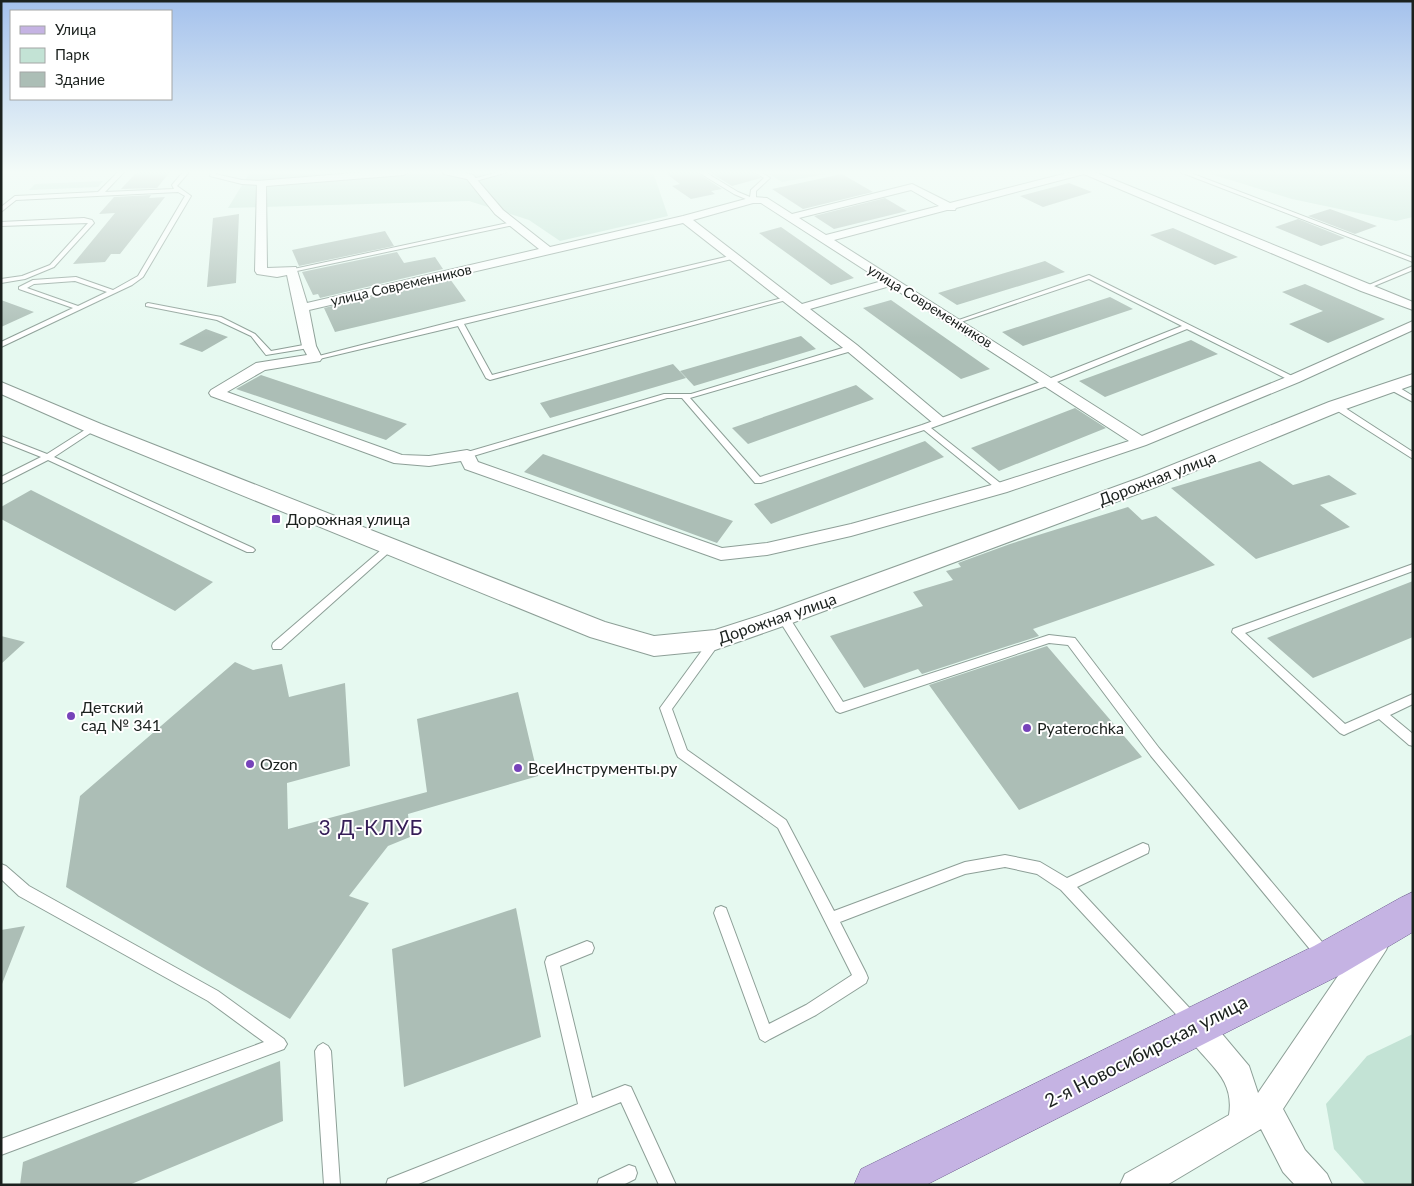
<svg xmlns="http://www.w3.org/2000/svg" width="1414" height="1186" font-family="Lato,sans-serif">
<rect width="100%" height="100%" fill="#e6f9f0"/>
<!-- green -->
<path fill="#c3e3d5" d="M250,172H653L668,216L560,241L529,220L469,201L228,208Z
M766,172H837L782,182Z
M1204,172H1413V217L1396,221L1292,199Z
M103,181L98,187L29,190L35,184Z
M1413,1034V1185H1366L1334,1149L1326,1104L1367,1056Z"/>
<!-- building -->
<path fill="#acbeb6" d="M137,172H170L157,188L121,189Z
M664,172H696L722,189L711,191L715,194L691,199L672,186L680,184Z
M709,172H752L761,178L732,186Z
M842,174L873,192L803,209L772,189Z
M1069,183L1092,192L1043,207L1020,196Z
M151,195L149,198L165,197L120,254H111L105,262L73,264L115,213L99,214L114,197Z
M885,198L907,211L834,229L814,216Z
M1330,209L1377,226L1355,234L1308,216Z
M239,214L236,283L207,287L213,218Z
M1298,219L1345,238L1321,246L1275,227Z
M781,227L854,278L831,285L759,233Z
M1173,228L1238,257L1215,265L1150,235Z
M385,231L394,246L299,266L292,250Z
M397,252L404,263L435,257L443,269L320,298L318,294L313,295L302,272Z
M1045,261L1065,272L957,305L938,293Z
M450,279L466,301L335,332L324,308Z
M1305,284L1385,319L1328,343L1289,324L1323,311L1282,292Z
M1110,297L1133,309L1023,346L1002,332Z
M1,300L34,312L1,327Z
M891,300L990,369L961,379L863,308Z
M206,329L228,337L202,352L179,344Z
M801,336L816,349L694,386L680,371Z
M1191,340L1218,354L1105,397L1079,381Z
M673,364L686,378L550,418L540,403Z
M261,375L407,424L386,440L236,389Z
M856,385L874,399L748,444L732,428Z
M1075,408L1106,428L999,471L971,448Z
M925,441L944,457L771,524L754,504Z
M543,454L733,521L717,543L524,472Z
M1260,461L1293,485L1329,475L1357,494L1320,505L1350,527L1256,559L1171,488Z
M31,490L213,582L175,611L1,519V507Z
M1128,507L1142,520L1156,516L1215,565L1033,629L1039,636L922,674L918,669L864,688L830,636L923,606L913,592L953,580L946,571L961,567L958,563L1010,544Z
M1413,581V637L1313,678L1267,638Z
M1,636L25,642L1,664Z
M1047,646L1142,757L1019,810L929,685Z
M235,662L253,670L282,664L289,697L345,683L350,766L287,783L288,829L427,792L417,719L518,692L538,776L408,814L410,837L388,846L349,896L369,903L290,1019L66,887L80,796Z
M516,908L541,1037L404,1087L392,949Z
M25,926L2,984H1V930Z
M280,1061L283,1121L129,1185H20L23,1162Z"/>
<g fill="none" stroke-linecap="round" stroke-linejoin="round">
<!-- service casing -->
<g stroke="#8d9f97" stroke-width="2">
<path id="service" d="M118,172H124L105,192L174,189L172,185L183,172H189L177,186L191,196L143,277L132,285L1,347V342L73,308L19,289V287L33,280L76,277L113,290L138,276L185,196L178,192L16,200L1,212V207L15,196L98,192ZM75,281L107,292L78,306L27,288L34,284Z
M211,172H217L215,174L242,180L261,181L264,183L261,185L242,184L210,176Z
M499,172H508L472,182L469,180Z
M698,172H705L738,192L750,197L751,190L764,178L754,172H761L770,178L756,191V200L753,202L734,194Z
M1180,172H1188L1413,258V262Z
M84,218L92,220L94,223L54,267L25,279L1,283V279L22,276L50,265L88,223L1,226V222Z
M512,222L515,224L514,225L292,272L289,270Z
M734,255L736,256V258L464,324L492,375L786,297H790V299L490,380L486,378L458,326L315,360L311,358L459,320Z
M1413,266V270L1367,289L1362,288Z
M1089,275L1298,379L1294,381H1291L1187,329L1052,384L931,428L1004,486L1005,488L1001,491L998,490L924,430L761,483H755L682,398H667L470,457H464L463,455L464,453L664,394H691L849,346H855V350L690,398L760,477L922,425L1046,380L1182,326L1089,279L958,323L953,322Z
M148,303L221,317L255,334L271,351L309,344L313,346L309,348L266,355L251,336L217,320L146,306V304Z
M1389,385H1395L1413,396V402L1389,389Z
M1333,404H1339L1413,452V459L1333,408Z
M91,426H94L98,428L54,457L253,548L255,550L253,552H247L48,460L1,484V477L41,457L1,441V436L47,454Z
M391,543L396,546L394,548L281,649H273L272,646L273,643L388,544Z
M1413,564V571L1245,633L1345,724L1413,694V704L1390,715L1413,734V746L1409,745L1379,719L1348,733L1344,735L1340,733L1232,632L1233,629Z
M783,613L787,614L843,702L1049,635L1075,638L1159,748L1328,949L1330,954L1328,959L1323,961L1318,959L1151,756L1068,645L1049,643L840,713L836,711L779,620L778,617L779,614Z
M715,637L719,638L720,641L719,644L672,709L687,750L786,820L834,911L965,862L1005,855L1040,862L1067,878L1143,843L1148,845L1149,849L1148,853L1077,887L1196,1015L1198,1020L1196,1025L1191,1027L1186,1025L1061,890L1037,874L1005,867L965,874L840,922L866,973L868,978L866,983L816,1015L770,1039L765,1042L760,1039L714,913L716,908L721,906L726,908L769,1024L806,1005L852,975L778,828L678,757L676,753L660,708L711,638Z
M1,864L6,866L29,886L218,991L284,1039L287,1044L284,1049L1,1155V1139L264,1042L208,1001L19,896L1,879Z
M587,941L592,943L594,948L592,953L560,966L592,1098L625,1085L631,1087L676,1185H659L621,1102L416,1185H386L388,1179L578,1104L545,962L547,957Z
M323,1043L328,1046L331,1051L340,1185H324L315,1051L318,1046Z
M629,1165L635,1167L637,1173L635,1179L623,1185H597L599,1179Z"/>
</g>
<!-- minor casing -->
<g stroke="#8d9f97" stroke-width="2">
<path id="minor" d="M366,172H409L404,175L266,186L267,268L296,267L307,303L539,249L495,214L467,179L444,174L442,172H460L473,175L503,210L550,247L683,216L753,197L767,198L792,214L912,184L950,203L1071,172H1095L1413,302V310L1361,291L1084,174L956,208L955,210H947L834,240L1142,436L1289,376L1413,321V330L1299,382L1146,445L1007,492L851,536L767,555L721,560L465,469L461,461L429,466L394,463L211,396L209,393L211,390L256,363L307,355L302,346L287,275L277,277L257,274L255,271L257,181ZM911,190L939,206L826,235L799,218ZM753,203H761L882,281L802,304L693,220ZM683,223L847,351L933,423H943L946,420L857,345L810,309L890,286L1129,441L995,484L851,524L767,543L722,548L478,462L473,452L467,450L429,456L402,455L227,392L265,370L320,361L322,358L316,346L309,310Z
M1377,928L1386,932L1390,941L1386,950L1283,1109L1305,1150L1327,1174L1332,1185H1295L1283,1172L1261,1129L1167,1185H1120L1125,1174L1229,1115C1236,1072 1198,1061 1183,1026L1187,1016L1197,1012L1207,1016L1249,1066L1258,1093L1368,932Z"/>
</g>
<!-- tertiary casing -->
<g stroke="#8d9f97" stroke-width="2">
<path id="tertiary" d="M1413,374V385L1343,410L1156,487L792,623L715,650L654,656L590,637L87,432L1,394V382L101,424L605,622L654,636L715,630L774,611L1142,477L1329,402Z"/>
</g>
<!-- primary casing -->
<g stroke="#705f92" stroke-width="1">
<path id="primary" d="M1413,892V932L1342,974L926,1185H854L861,1169L1314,946L1400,898Z"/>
</g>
<!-- service -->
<use href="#service" fill="#fff" fill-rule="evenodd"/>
<!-- minor -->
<use href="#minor" fill="#fff" fill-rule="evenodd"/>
<!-- tertiary -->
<use href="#tertiary" fill="#fff" fill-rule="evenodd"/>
<!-- primary -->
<use href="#primary" fill="#c5b3e3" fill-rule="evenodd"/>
</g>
<!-- sky -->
<linearGradient id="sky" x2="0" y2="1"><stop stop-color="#a4c1ec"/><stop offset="0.51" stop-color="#f4fcf8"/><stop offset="1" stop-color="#f4fcf8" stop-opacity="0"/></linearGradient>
<rect width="1414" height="338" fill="url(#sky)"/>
<!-- markers -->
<g fill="#7743ba" stroke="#fff" stroke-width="2">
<rect x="271" y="514" width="10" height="10" rx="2.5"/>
<circle cx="71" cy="716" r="5"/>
<circle cx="1027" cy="728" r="5"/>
<circle cx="250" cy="764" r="5"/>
<circle cx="518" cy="768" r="5"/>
</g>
<g text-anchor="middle" stroke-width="4" stroke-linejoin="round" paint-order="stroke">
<!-- far-street labels -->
<g font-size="14" fill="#1b211e" stroke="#fff">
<text transform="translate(401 285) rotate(-13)" y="5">улица Современников</text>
<text transform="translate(930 306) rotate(32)" y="5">улица Современников</text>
</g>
<!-- street labels -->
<g font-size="16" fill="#1b211e" stroke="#fff">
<text transform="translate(1157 478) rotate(-21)" y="6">Дорожная улица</text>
<text transform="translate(777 618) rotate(-19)" y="6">Дорожная улица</text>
</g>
<!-- poi labels -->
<g font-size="16" fill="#1b211e" stroke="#fff" text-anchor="start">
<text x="286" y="525">Дорожная улица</text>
<text x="81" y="713">Детский<tspan x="81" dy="18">сад № 341</tspan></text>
<text x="1037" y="734">Pyaterochka</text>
<text x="260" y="770">Ozon</text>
<text x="528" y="774">ВсеИнструменты.ру</text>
</g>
<!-- near-street labels -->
<g font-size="19" fill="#1b211e" stroke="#fff">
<text transform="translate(1146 1051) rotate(-27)" y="7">2-я Новосибирская улица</text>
</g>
<!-- near-neighbourhood labels -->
<g font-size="21" letter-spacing="1" fill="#361e58" stroke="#fff">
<text x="371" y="835">3 Д-КЛУБ</text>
</g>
</g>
<!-- border -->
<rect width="1414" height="1186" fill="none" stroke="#1b211e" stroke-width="5"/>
<!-- legend -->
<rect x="10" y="10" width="162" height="90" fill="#ffffff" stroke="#a4a6a5"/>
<rect x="20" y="26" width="25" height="8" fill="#c5b3e3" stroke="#a4a6a5"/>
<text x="55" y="35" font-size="15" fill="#1b211e">Улица</text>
<rect x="20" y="48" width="25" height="15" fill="#c3e3d5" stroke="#a4a6a5"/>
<text x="55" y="60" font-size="15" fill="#1b211e">Парк</text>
<rect x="20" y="72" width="25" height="15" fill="#acbeb6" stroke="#a4a6a5"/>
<text x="55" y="85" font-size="15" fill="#1b211e">Здание</text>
</svg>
